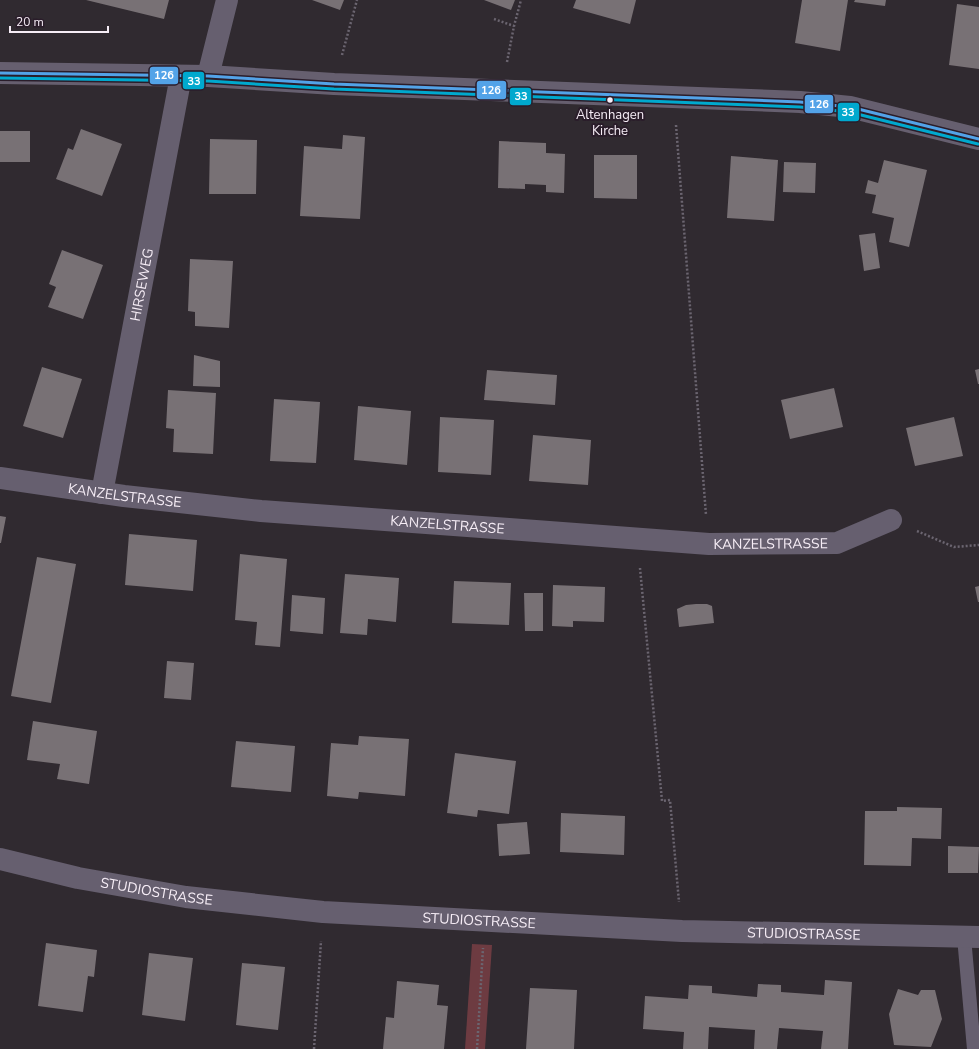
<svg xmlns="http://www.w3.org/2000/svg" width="979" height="1049" font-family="'Nunito Sans',sans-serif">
<rect width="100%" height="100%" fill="#302a30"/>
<!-- green -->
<path fill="#6d3b41" d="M472,944L492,945L485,1049H465Z"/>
<!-- building -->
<path fill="#787175" d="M86,0H169L164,19Z
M312,0H344L340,10Z
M484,0H515L511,10Z
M576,0H636L630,24L573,8Z
M802,0H848L840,51L795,43Z
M855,0H886L885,6L854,2Z
M957,4L979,7V69L949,65Z
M81,129L122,144L102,196L56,179L68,148L73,150Z
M0,131H30V162H0Z
M343,135L365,137L360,219L300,216L304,146L342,149Z
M210,139L257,140L256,194H209Z
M499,141L546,143V153L565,154L564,193L546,192V185L525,184V189L498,188Z
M594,155H637V199L594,198Z
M731,156L778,160L774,221L727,218Z
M884,160L927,170L909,247L889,242L894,218L872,213L876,195L865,193L868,180L878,183Z
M784,162L816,163L815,193L783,192Z
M875,233L880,268L864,271L859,235Z
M62,250L103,265L83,319L48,307L56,287L49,284Z
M190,259L233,261L229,328L195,326V312L188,311Z
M194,355L220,361V387L193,386Z
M42,367L82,379L63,438L23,426Z
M979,369V384H978L975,370Z
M487,370L557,375L555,405L484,400Z
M834,388L843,427L790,439L781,400Z
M168,390L216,393L213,454L173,452L174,429L166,428Z
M274,399L320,402L316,463L270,461Z
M358,406L411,411L407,465L354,460Z
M440,417L494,420L491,475L438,472Z
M954,417L963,456L915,466L906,428Z
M533,435L591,440L588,485L529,481Z
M0,516L6,517L1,543H0Z
M129,534L197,540L193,591L125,585Z
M240,554L287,559L280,647L255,645L257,622L235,620Z
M37,557L76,564L51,703L11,696Z
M345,574L399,578L396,622L368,619L367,635L340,633Z
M454,581L511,583L509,625L452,623Z
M553,585L605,587L604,622L573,621V627L552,626Z
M979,586V602H978L975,587Z
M524,593H543V631H525Z
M292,595L325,598L323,634L290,631Z
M696,604H707L712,606L714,623L679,627L677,609L686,605Z
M167,661L194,663L191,700L164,698Z
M33,721L97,731L89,784L57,779L60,764L27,760Z
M359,736L409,739L405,796L359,792L358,799L327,796L331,743L358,745Z
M236,741L295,746L291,792L231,787Z
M455,753L516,761L509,814L478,810L477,817L447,813Z
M897,807L942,808L941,839L912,838L911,866L864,865L865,811H897Z
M561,813L625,816L624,855L560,852Z
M527,822L530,854L499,856L497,824Z
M948,846L979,847L978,873H948Z
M46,943L97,950L94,977L88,976L83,1012L38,1006Z
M149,953L193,958L185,1021L142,1015Z
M242,963L285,967L278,1030L236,1025Z
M825,980L852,982L848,1049H821L823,1031L779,1028L777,1049H754L755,1030L709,1027L708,1049H683L684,1032L643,1029L645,996L688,999L689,985L712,986V993L757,997L758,984L781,985V992L824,995Z
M397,981L439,985L437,1005L448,1006L444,1049H383L386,1017L394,1018Z
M530,988L577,990L574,1049H526Z
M898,989L918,995L921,990H935L942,1019L931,1047L894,1045L889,1014Z"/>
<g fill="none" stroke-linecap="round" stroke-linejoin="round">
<!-- path -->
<path stroke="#6b6570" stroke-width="2.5" stroke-dasharray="2 2" stroke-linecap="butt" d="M494,19L514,26
M342,55L357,0
M507,62L514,26L521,0
M676,125L706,515
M917,531L954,547L979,545
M640,568L662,801L670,800L679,902
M314,1049L321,941
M477,1049L483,948"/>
<!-- service -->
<path stroke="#665f6f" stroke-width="14" d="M964,937L974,1049"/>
<!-- minor -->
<g stroke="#665f6f" stroke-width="22">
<path d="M0,73L208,76L334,84L800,102L850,107L979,139"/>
<path d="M208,76L227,0"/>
<path id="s1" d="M0,478L124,496L261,511L509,529L709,544L837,543L891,520"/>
<path id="s2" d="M102,493L181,76"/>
<path id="s3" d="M0,859L78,878L186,897L323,912L682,931L979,937"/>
</g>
<!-- bus-1 casing -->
<g stroke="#2a1d2a" stroke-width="6">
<path id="bus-1" d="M0,73L208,76L334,84L800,102L850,107L979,139"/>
</g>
<!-- bus-2 casing -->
<g stroke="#2a1d2a" stroke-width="6">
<path id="bus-2" d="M0,78L208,81L334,89L800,107L849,112L978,144"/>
</g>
<!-- bus-1 -->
<use href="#bus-1" stroke="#53a3e8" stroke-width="3"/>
<!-- bus-2 -->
<use href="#bus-2" stroke="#00a9ce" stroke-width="3"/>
</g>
<!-- markers -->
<circle fill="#f6edf6" stroke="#2a1d2a" stroke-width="1.5" cx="610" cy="100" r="3.5"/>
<g text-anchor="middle" stroke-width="4" stroke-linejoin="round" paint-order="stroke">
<!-- bus labels -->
<g font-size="13" fill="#f6edf6" stroke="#2a1d2a">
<text x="610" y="119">Altenhagen<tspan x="610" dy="16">Kirche</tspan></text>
</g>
<!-- street labels -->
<g font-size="14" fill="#f6edf6" stroke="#2a1d2a">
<text dy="5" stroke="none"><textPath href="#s2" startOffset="212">HIRSEWEG</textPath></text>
<text dy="5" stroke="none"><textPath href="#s1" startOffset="126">KANZELSTRASSE</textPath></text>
<text dy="5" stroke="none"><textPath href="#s1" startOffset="450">KANZELSTRASSE</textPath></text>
<text dy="5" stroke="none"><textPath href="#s1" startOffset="774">KANZELSTRASSE</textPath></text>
<text dy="5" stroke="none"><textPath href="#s3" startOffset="160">STUDIOSTRASSE</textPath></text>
<text dy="5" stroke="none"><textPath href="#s3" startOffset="484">STUDIOSTRASSE</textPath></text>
<text dy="5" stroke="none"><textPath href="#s3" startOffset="809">STUDIOSTRASSE</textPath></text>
</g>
</g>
<g stroke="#2a1d2a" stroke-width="1.5">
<rect x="149" y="66" width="30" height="19" rx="4" fill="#53a3e8"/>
<rect x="182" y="71" width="23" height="19" rx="4" fill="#00a9ce"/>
<rect x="476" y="80" width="31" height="20" rx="4" fill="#53a3e8"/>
<rect x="509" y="87" width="23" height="19" rx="4" fill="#00a9ce"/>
<rect x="804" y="94" width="30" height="20" rx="4" fill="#53a3e8"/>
<rect x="837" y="102" width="23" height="20" rx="4" fill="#00a9ce"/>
</g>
<g font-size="11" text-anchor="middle" font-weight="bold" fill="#fff">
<text x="164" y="79">126</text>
<text x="194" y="85">33</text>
<text x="491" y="94">126</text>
<text x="521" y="100">33</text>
<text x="819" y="108">126</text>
<text x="848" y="116">33</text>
</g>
<!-- scale -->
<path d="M10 26v6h98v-6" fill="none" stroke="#f6edf6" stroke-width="2"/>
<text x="16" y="26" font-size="12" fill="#f6edf6" stroke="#2a1d2a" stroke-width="3" paint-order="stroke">20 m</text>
</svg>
